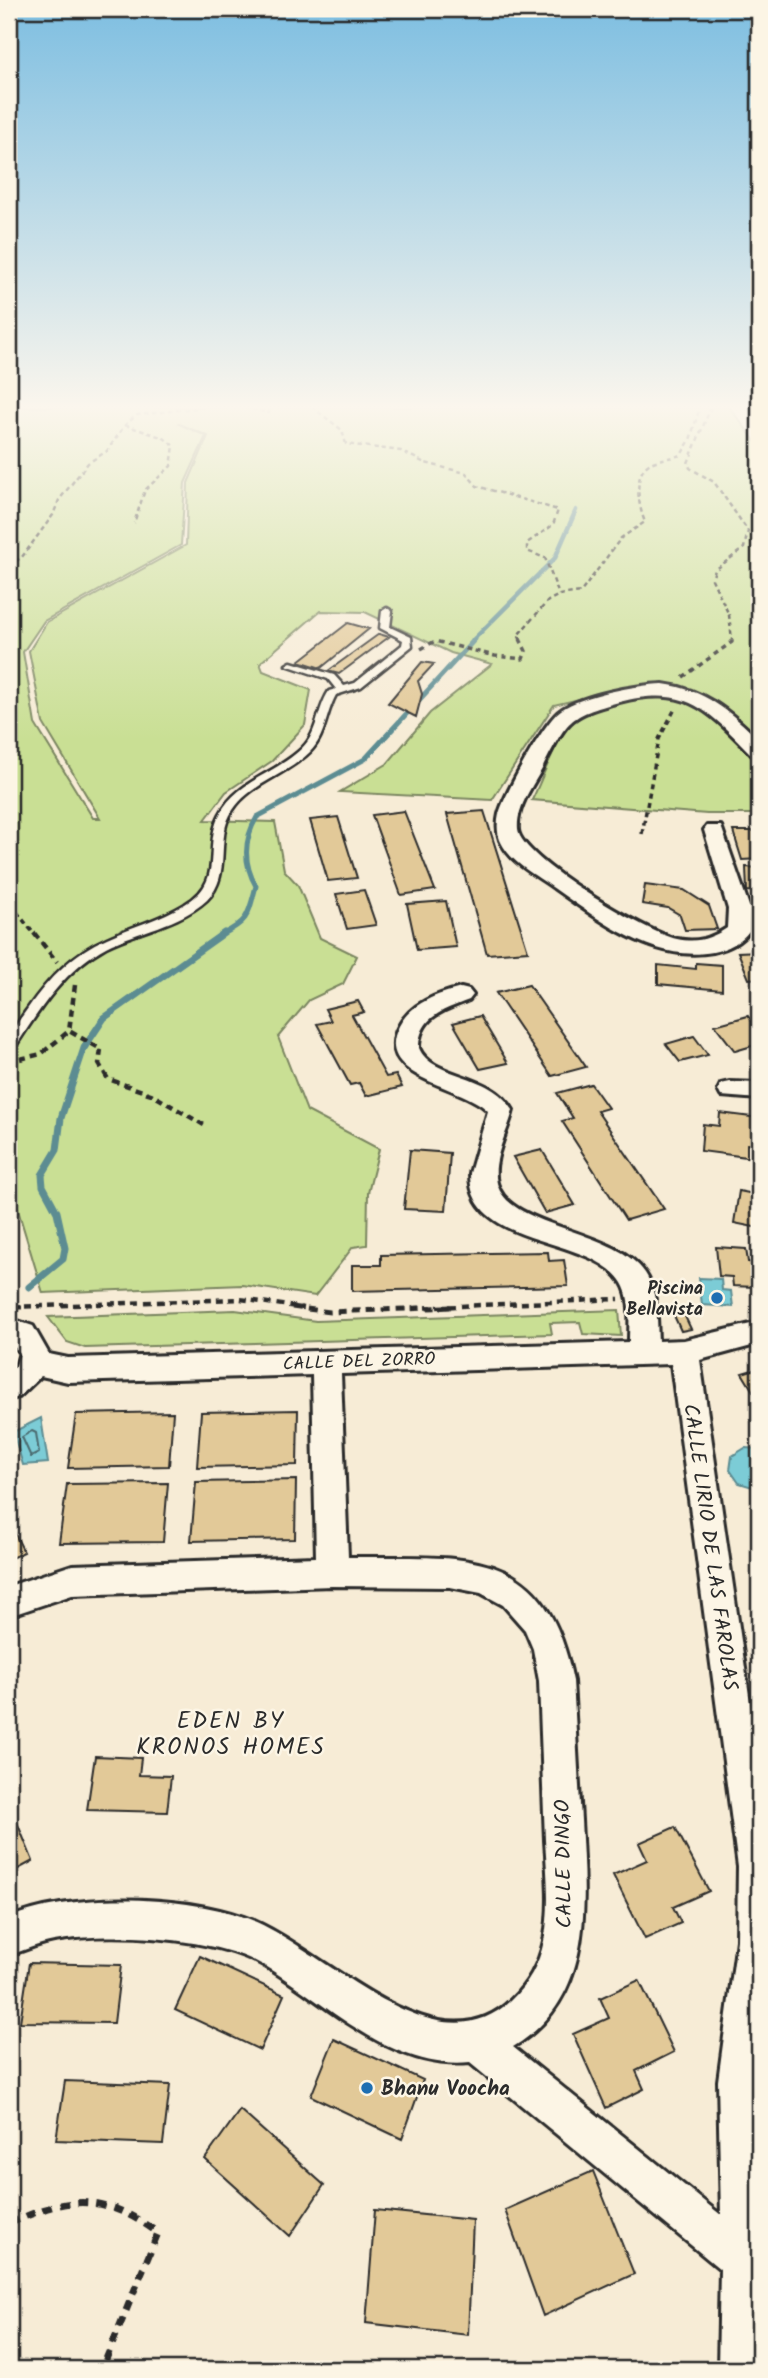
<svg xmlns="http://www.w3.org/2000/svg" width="768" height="2378" font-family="Kalam,sans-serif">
<rect width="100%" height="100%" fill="#f7ecd6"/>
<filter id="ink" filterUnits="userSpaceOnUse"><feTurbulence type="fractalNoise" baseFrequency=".0143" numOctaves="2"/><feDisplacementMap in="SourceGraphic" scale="14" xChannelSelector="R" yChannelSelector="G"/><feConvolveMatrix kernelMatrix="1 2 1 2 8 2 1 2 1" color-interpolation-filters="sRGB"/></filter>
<g filter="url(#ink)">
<!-- green -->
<path fill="#c9df94" stroke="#7a8560" stroke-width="2" fill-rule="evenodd" d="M9,407H729L759,446V739C675,665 655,682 554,705L492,800L340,792L387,764L430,713L492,664L451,653L365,612L320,611L260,663L263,671L311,690L305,725L272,761L226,792L205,820L275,822L284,870L298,885L320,938L357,956L343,984L309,1000L278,1037L307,1111L379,1149L368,1193L367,1245L353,1247L315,1296L243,1285L43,1293L9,1180ZM177,423L208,436L188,483L186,545L47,622L29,651L43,723L100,818H93L35,724L23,652L44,621L181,545L185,483L206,436Z
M654,696C698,696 731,732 759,762V814H707L532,800C543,778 558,732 576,718C596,702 630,700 654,696Z
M235,1310L316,1321L619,1310L621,1336L583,1334L580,1322L550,1323L552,1334L85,1348L67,1342L48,1317Z"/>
<!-- water -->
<path fill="#7cccd6" stroke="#5c8c92" stroke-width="2" d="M699,1278L721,1279L722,1290L731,1291L733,1307L702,1305Z
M41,1418L48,1463L23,1465L13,1432Z
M745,1448L759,1449V1489L739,1483L730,1470L732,1456Z"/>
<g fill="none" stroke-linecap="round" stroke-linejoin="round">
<!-- shore -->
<path stroke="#4b6b6f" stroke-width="2" d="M32,1431L36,1433L39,1453L31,1457L22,1437Z"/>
<!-- stream-far2 -->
<path stroke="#5c8c92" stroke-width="4.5" d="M473,640L555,558L576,510"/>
<!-- stream-far1 -->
<path stroke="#5c8c92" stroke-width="5" d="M221,935C249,921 248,916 256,886C243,863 244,839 257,817L365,759L475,639"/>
<!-- stream -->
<path stroke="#5c8c92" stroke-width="7" d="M29,1287L63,1259L65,1248L57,1212L43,1186L42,1175L57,1150L61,1118L84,1048L104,1018L224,933"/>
</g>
<!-- building -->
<path fill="#e2c998" stroke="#2b2b2b" stroke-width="2" d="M348,623L369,629L321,668L299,661Z
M379,634L389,637L339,674L328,671Z
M422,662L434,664L418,681L422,694L416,717L388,703Z
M404,811L435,890L401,895L372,815Z
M484,811L528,951L487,954L447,814Z
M338,817L357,878L328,881L310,820Z
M733,831H759V859L742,860Z
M746,867L759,868V892L747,891Z
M645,885L684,890L709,906L717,929L685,930L680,915L668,908L642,904Z
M364,890L376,925L347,929L336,894Z
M446,901L456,947L417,950L407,904Z
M759,951V978L749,979L738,952Z
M696,963L722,965V990L658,984V965L696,969Z
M529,985L586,1067L552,1076L496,993Z
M358,1001L364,1012L352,1015L386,1077L396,1075L402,1087L366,1096L359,1083L350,1085L317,1024L331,1021L325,1009Z
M480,1016L508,1063L480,1069L453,1023Z
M748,1016L759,1030V1044L735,1051L715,1025Z
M694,1036L708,1055L680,1062L666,1044Z
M591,1084L608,1108L597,1111L664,1209L626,1220L562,1121L573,1118L557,1093Z
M720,1113L759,1118V1145L747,1144V1157L701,1151L703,1124L719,1126Z
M410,1150L450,1153L446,1211L404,1209Z
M542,1150L575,1205L545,1213L513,1157Z
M739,1191L759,1195V1228L734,1223Z
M716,1247L746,1249L748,1262L759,1263V1296H756L755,1287L733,1286L732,1277L719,1276Z
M548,1252L549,1261L564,1260L568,1286L352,1291V1265H381V1255Z
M682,1310L691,1329L681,1331L672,1311Z
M759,1368V1401L742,1373Z
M298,1410L297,1465L197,1467L201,1412Z
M173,1412L169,1466L68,1468L76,1414Z
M296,1480L295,1539L191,1541L196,1482Z
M168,1483L163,1542L59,1543L67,1484Z
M9,1522L24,1552L9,1559Z
M95,1756L141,1758L139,1775L171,1776L167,1812L87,1810Z
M9,1803L33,1861L9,1874Z
M675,1827L709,1891L673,1907L681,1923L645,1939L613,1875L647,1860L639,1843Z
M200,1956L284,1995L260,2050L175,2010Z
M29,1963L121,1965L114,2023L20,2022Z
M639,1980L674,2052L636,2071L644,2089L606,2108L573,2034L609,2018L600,1998Z
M334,2039L423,2080L402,2139L311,2096Z
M65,2081L170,2085L163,2144L56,2140Z
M240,2110L324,2185L290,2236L205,2159Z
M593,2171L634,2274L543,2316L505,2210Z
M375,2210L473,2220L468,2335L366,2323Z"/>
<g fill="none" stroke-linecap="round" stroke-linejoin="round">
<!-- lane casing -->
<g stroke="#2b2b2b" stroke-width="5">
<path id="lane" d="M387,608L392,611L390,627L411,637L412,646L361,687L336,695C325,715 326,736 310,752C287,775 251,783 233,810C214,837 233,874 207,900C180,925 138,931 106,947C64,970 39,1010 14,1049L9,1050C9,1033 18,1022 28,1008C49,978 73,953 107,938C133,926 161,919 185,904C226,880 202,848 220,814C236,781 277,773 302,748C318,733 317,709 329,691L336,689L328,679L286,665L291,662L334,675L344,686L355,683L402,645L403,640L380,628L382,611Z"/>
</g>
<!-- street casing -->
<g stroke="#2b2b2b" stroke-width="6">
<path id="street" d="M663,684C704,689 731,712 759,740V757L752,755C707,709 687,685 619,702C567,716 568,720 543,767C533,786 516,807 518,830C521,859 647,933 677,939C697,943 710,939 727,928L728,909L704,830L707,826H721L750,909L749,931C741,942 727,949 713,952C654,963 601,921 555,889C536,875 510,863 500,840C497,832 497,823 499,814C504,795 545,720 561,710C583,695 636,685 663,684Z
M461,988L469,990L473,995L469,1000C443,1010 419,1017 419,1048C432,1079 490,1071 513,1110C508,1132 491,1160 497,1183C507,1228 617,1229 645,1273C658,1292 657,1319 658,1341L684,1340L759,1322V1344L700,1360L759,1764V2369H718L720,2269L470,2063C391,2071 326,2002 263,1965C214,1937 110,1931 54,1941C38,1944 23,1950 9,1956V1918C71,1892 179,1895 244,1917C320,1943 435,2075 511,2000C528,1984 539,1964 544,1941C551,1908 547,1874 545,1840C543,1787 541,1734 539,1681L533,1649L525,1630L503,1605L481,1593L450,1587L332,1586L72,1595L9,1616V1586L72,1565L316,1557L312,1375L68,1382L41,1376L19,1397L9,1400V1372L16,1366L20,1353L9,1341V1318L33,1326L49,1354L68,1358L629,1342C629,1325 632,1299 622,1283C591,1233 469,1250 470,1173L488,1111C465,1085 371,1079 399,1026C411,1003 437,994 461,988ZM671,1364L738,1867L737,1940L718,2081L721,2215L513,2047C596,1997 585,1903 581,1820C578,1774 576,1727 573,1681C546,1542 464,1558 348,1557L341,1374Z
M730,1082L759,1083V1099L721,1096L718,1090L721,1084Z"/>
</g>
<!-- path-far4 -->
<path stroke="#2b2b2b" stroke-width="2.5" stroke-dasharray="4.5 3.5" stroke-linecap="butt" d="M244,407L269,413V407
M312,407L342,430L346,444L401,451L425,463L466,473L477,486L558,510L553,525L527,543V551L545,558L559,595
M711,407L688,463L690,468L714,482L748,531L744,548L715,570L712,579L729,615L732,640
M125,425L164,438L174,446L171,466L145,490L134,523
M9,566L22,557L53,515L59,500L88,463L107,451L125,425L137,415L204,407
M521,640L518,635L548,601L559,595L581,592L621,538L645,522C639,508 632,475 649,464C657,459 672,458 681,455L690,440L700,407"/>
<!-- path-far3 -->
<path stroke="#2b2b2b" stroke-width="3.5" stroke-dasharray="5 4.5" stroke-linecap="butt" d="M421,649L435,641L495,656L523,659L526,651L520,639
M683,677L732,642V639
M642,834L659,739L676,707
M9,895L16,911L35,935"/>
<!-- path-far2 -->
<path stroke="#2b2b2b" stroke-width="4.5" stroke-dasharray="7 5" stroke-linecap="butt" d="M34,933L57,962
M75,985L69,1031L101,1049L99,1064L108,1079L151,1094L204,1125
M20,1059L41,1054L69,1031
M13,1307L240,1299L304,1308
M413,1308L619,1299"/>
<!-- path-far1 -->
<path stroke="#2b2b2b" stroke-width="5" stroke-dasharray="9 6" stroke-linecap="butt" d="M13,1307H27
M292,1307L330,1312L452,1307"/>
<!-- path -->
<path stroke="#2b2b2b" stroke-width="7" stroke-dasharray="10 8" stroke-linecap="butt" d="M9,2224C69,2195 103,2193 158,2233L102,2369"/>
<!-- lane -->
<use href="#lane" fill="#fcf5e5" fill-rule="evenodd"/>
<!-- street -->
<use href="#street" fill="#fcf5e5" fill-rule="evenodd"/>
</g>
</g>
<!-- sky -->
<linearGradient id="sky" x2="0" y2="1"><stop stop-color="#7dbee1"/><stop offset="0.55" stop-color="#fbf6ed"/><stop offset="1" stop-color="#fbf6ed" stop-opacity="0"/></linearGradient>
<rect width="768" height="740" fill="url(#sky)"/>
<!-- markers -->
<g fill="#1f6fb2" stroke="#fcf5e5" stroke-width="2.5">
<circle cx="717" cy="1298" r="7"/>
<circle cx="367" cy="2088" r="7"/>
</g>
<g text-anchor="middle" stroke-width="5" stroke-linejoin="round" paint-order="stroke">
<!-- poi labels -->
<g font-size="18" font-weight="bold" fill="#2b2b2b" stroke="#fcf5e5" text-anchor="end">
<text x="703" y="1294">Piscina<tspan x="703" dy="21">Bellavista</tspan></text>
</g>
<!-- street labels -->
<g font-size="18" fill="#2b2b2b" stroke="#fcf5e5">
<text transform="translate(359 1361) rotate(-2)" y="6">CALLE DEL ZORRO</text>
</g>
<!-- near-street labels -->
<g font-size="21" fill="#2b2b2b" stroke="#fcf5e5">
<text transform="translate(711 1547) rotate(82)" y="7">CALLE LIRIO DE LAS FAROLAS</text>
<text transform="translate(563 1864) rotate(-91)" y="7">CALLE DINGO</text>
</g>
<!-- near-poi labels -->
<g font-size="21" font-weight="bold" fill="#2b2b2b" stroke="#fcf5e5" text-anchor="start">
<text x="381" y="2095">Bhanu Voocha</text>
</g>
<!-- near-neighbourhood labels -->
<g font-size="23" letter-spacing="2" fill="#2b2b2b" stroke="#fcf5e5">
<text x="231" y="1728">EDEN BY<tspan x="231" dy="26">KRONOS HOMES</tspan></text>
</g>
</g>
<!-- margin -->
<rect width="768" height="2378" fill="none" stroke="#fcf5e5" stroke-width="35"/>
<rect x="18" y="18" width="733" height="2343" fill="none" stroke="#2b2b2b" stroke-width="2.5" filter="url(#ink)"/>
</svg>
